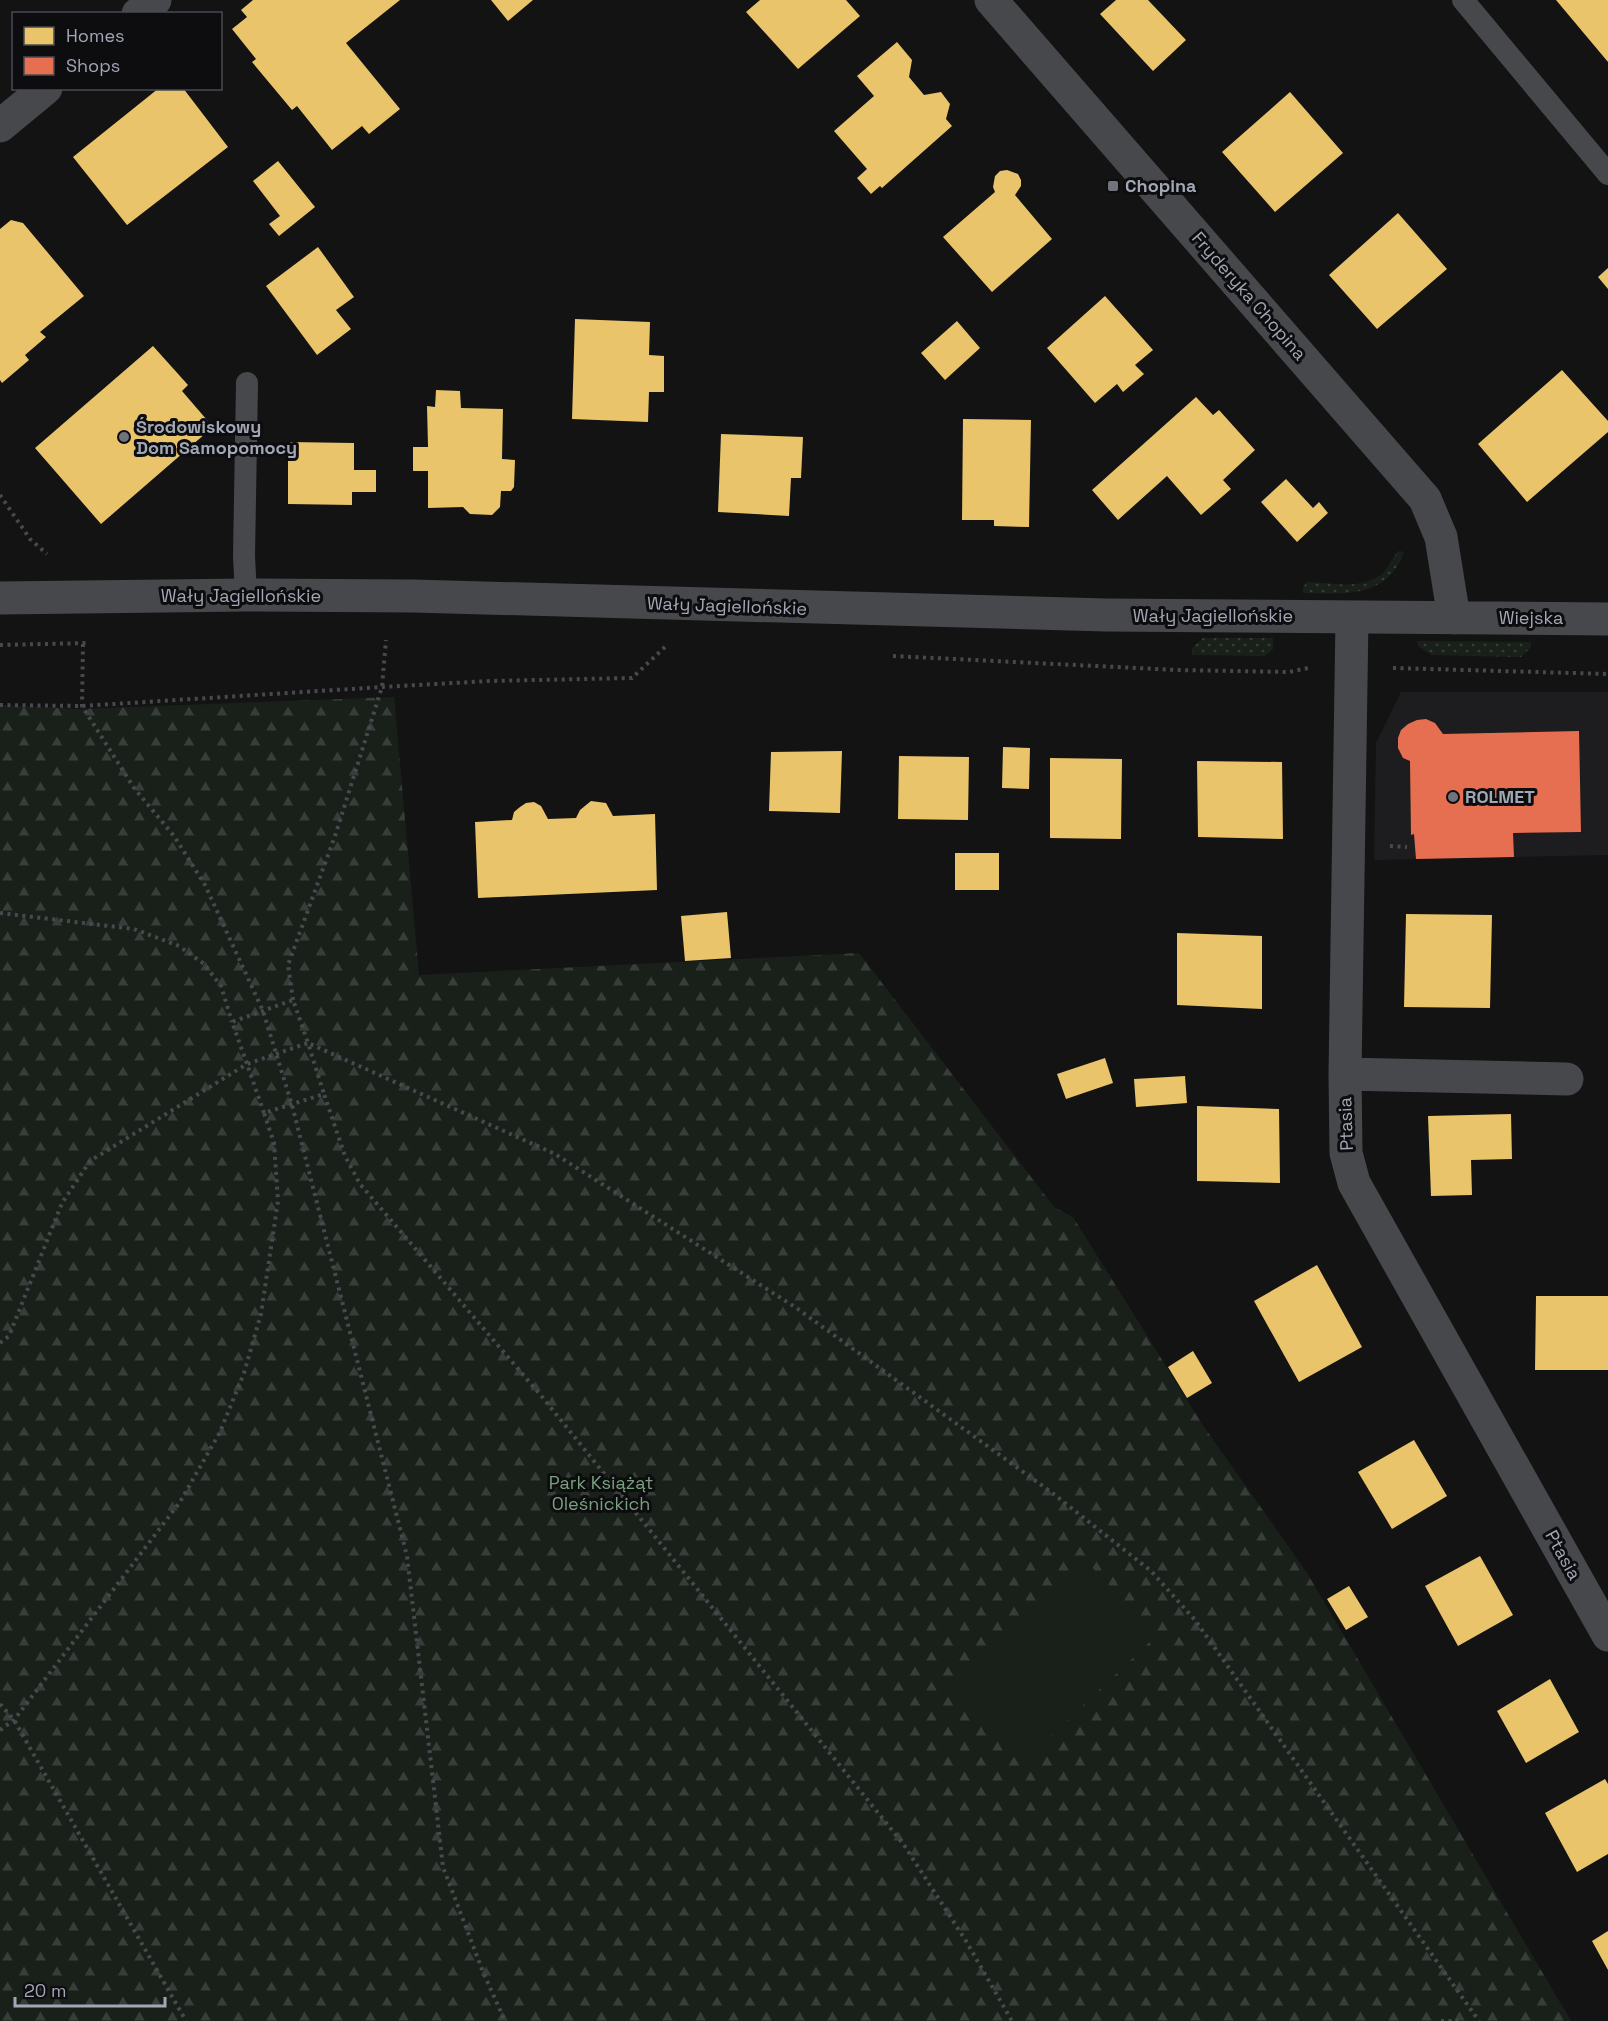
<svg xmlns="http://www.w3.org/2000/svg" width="1608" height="2021" font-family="'Space Grotesk',sans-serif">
<defs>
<pattern id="green-dots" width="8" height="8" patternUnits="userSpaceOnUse" patternTransform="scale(1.5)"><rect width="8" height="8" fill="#19201a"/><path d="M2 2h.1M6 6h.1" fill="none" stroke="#373e39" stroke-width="1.8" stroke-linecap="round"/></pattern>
<pattern id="forest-firs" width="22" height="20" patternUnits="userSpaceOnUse" patternTransform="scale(1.5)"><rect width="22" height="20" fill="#19201a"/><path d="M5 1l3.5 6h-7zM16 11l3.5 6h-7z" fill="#373e39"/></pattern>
</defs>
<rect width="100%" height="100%" fill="#131313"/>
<!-- built -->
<path fill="#1d1d1f" d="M1401,692H1608V855L1374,860L1376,743Z"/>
<!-- green -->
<path fill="url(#green-dots)" d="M1399,551L1404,552C1387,599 1344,594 1303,593V587L1307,582C1331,583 1362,590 1382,574C1389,567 1392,557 1399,551Z
M1203,638H1273V649L1265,656L1192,655V648Z
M1417,641L1531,642V647L1521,657L1432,655L1418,646Z"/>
<!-- forest -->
<path fill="url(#forest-firs)" d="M394,697L419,975L859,953L1054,1207L1073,1217L1202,1424L1307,1573L1571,2021H0V705L79,709Z"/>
<!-- pitch -->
<path fill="#19201a" d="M1085,1560L1157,1635L1026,1759L954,1684Z"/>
<!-- homes -->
<path fill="#e9c46a" d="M253,0H400L346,43L400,109L369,134L362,126L332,150L297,106L292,110L252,62L256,59L232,29L247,17L241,10Z
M491,0H533L508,21Z
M760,0H846L860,16L798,69L746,12Z
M1116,0H1148L1186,40L1153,71L1100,14Z
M1556,0H1608V62Z
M897,42L912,60L909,77L924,95L941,92L950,104L946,119L952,126L882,188L880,186L871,194L857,178L867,169L834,131L874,96L857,76Z
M159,88H183L228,147L127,225L73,157Z
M1290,92L1343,153L1275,212L1222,152Z
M278,161L315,207L279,236L269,224L280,216L253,181Z
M1007,170L1018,174L1021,180V186L1015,195L1052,239L992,292L943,237L995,192L993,187L995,176L1000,171Z
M1398,213L1447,269L1377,329L1329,275Z
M11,220L23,223L84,296L40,332L46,337L25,355L29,360L2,383L0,380V229Z
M318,247L354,297L336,310L351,329L317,355L266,286Z
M1608,268V289L1598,277Z
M1105,296L1153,350L1135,365L1144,374L1123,392L1117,384L1095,403L1047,348Z
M575,319L650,322L649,355L664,356V392H649L648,422L572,419Z
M957,321L980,348L945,380L921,353Z
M153,346L188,385L182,391L213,427L101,524L35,448Z
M1562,370L1608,421V432L1527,502L1478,444Z
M436,390L460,391L461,408L503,409L502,459L515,460L514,487L511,491H501L500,507L492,515L470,514L463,507L428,508V471H413V447H428L427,406L435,407Z
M1196,397L1213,415L1219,410L1255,450L1223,480L1231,489L1201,515L1167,476L1118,520L1092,490Z
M963,419L1031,420L1029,527L994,526V520H962Z
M721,434L803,437L801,478H791L789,516L718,512Z
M288,442L354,443V470H376V492H352V505L288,504Z
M1286,479L1313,508L1319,502L1328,513L1297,542L1261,502Z
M1003,747L1030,748L1029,789L1002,788Z
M842,751L840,813L769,811L771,752Z
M899,756L969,757L968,820L898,819Z
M1050,758L1122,759L1121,839L1050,838Z
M1197,761L1282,762L1283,839L1198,837Z
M591,801L606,803L613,816L655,814L657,890L478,898L475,822L512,820L514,812L520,807L526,803L534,802L541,806L548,819L576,818L580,810Z
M955,853H999V890H955Z
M727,912L731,958L685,961L681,916Z
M1406,914L1492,915L1490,1008L1404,1007Z
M1177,933L1262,936V1009L1177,1005Z
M1105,1058L1113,1083L1066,1099L1057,1074Z
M1185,1076L1187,1103L1136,1107L1134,1079Z
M1197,1106L1279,1109L1280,1183L1197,1181Z
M1511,1114L1512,1159L1471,1160L1472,1195L1431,1196L1428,1116Z
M1317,1265L1362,1347L1299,1382L1254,1301Z
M1536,1296H1608V1370H1535Z
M1193,1351L1212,1383L1187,1398L1168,1367Z
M1414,1440L1447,1496L1392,1529L1358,1472Z
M1480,1556L1513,1615L1458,1646L1425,1586Z
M1349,1586L1368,1617L1346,1630L1327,1599Z
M1550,1679L1579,1732L1526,1763L1497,1711Z
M1605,1779L1608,1784V1854L1577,1872L1545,1813Z
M1608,1931V1970L1592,1941Z"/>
<!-- shops -->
<path fill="#e76f51" d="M1426,719L1435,723L1443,734L1579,731L1581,832L1513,833L1514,857L1416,859L1414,834L1411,835L1410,761L1403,758L1398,748V738L1401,730L1408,724L1417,720Z"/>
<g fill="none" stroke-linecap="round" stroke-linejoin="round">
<!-- path -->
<path stroke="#48494e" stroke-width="4" stroke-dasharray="3 4.5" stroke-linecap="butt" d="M0,495L30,539L47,554
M83,644L82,706L134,788L174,836L205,885L263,1011L292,1105L407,1556L443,1867L483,1972L505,2021
M0,645L87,643
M893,656L1177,670L1289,672L1308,668
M1393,668L1608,674
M0,705L82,706L382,687L489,681L632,678L665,647
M1390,846L1407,847
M0,913L134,929L179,946L204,964L221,986L232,1022
M293,1000L288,965L335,836L382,687L386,640
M264,1113L247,1064L308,1043L324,1094
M0,1343L9,1336L62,1203L90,1161L247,1064L232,1022L293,1000L308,1043L555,1154L795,1307L1051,1492L1151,1571L1195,1620L1479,2021
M0,1704L14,1720L186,2021
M0,1730L14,1720L180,1502L220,1432L244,1373L261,1314L278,1201L274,1143L264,1113L324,1094L345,1156L360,1184L543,1398L904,1845L966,1941L1012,2021
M1441,2021H1458"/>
<!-- service -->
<path stroke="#47484c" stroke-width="22" d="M1463,0L1608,174
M246,595L244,556L247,383"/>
<!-- minor -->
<path stroke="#47484c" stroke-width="33" d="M138,14L155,0
M0,126L46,88
M1352,618L1345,1074L1346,1153L1354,1183L1608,1635
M1345,1074L1567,1079"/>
<!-- tertiary -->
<path stroke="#47484c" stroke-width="33" d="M991,0L1425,499L1441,537L1454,618
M0,598L246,595L413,596L1106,615L1608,619"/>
</g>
<!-- markers -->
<g fill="#70737c" stroke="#0d0d0f" stroke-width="2">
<rect x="1107" y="180" width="12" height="12" rx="3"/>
<circle cx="124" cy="437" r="6"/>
<circle cx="1453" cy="797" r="6"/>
</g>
<g text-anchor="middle" stroke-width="6" stroke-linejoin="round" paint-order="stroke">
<!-- poi labels -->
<g font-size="18" font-weight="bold" fill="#a2a7b5" stroke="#0d0d0f" text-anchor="start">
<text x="1125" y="192">Chopina</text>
<text x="136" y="433">Środowiskowy<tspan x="136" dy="21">Dom Samopomocy</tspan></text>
<text x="1465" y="803">ROLMET</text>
</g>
<!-- street labels -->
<g font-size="18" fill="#a2a7b5" stroke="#0d0d0f">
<text transform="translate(1249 296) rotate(49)" y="6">Fryderyka Chopina</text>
<text x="241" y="602">Wały Jagiellońskie</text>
<text transform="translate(727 606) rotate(2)" y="6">Wały Jagiellońskie</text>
<text x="1213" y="622">Wały Jagiellońskie</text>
<text x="1531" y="624">Wiejska</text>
<text transform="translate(1346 1124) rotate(-92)" y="6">Ptasia</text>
<text transform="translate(1563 1555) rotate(61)" y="6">Ptasia</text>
</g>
<!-- park labels -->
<g font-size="18" fill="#78a27d" stroke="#0d0d0f">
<text x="601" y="1489">Park Książąt<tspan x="601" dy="21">Oleśnickich</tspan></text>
</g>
</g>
<!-- legend -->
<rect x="12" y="12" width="210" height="78" fill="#0d0d0f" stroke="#494b51" stroke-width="1.5"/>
<rect x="24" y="27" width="30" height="18" fill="#e9c46a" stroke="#494b51" stroke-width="1.5"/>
<text x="66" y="42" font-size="18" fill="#a2a7b5">Homes</text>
<rect x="24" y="57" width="30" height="18" fill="#e76f51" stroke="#494b51" stroke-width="1.5"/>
<text x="66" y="72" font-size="18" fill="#a2a7b5">Shops</text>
<!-- scale -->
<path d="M15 1997v9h150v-9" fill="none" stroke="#a2a7b5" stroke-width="3"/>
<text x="24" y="1997" font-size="18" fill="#a2a7b5" stroke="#0d0d0f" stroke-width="4.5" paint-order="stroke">20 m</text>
</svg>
